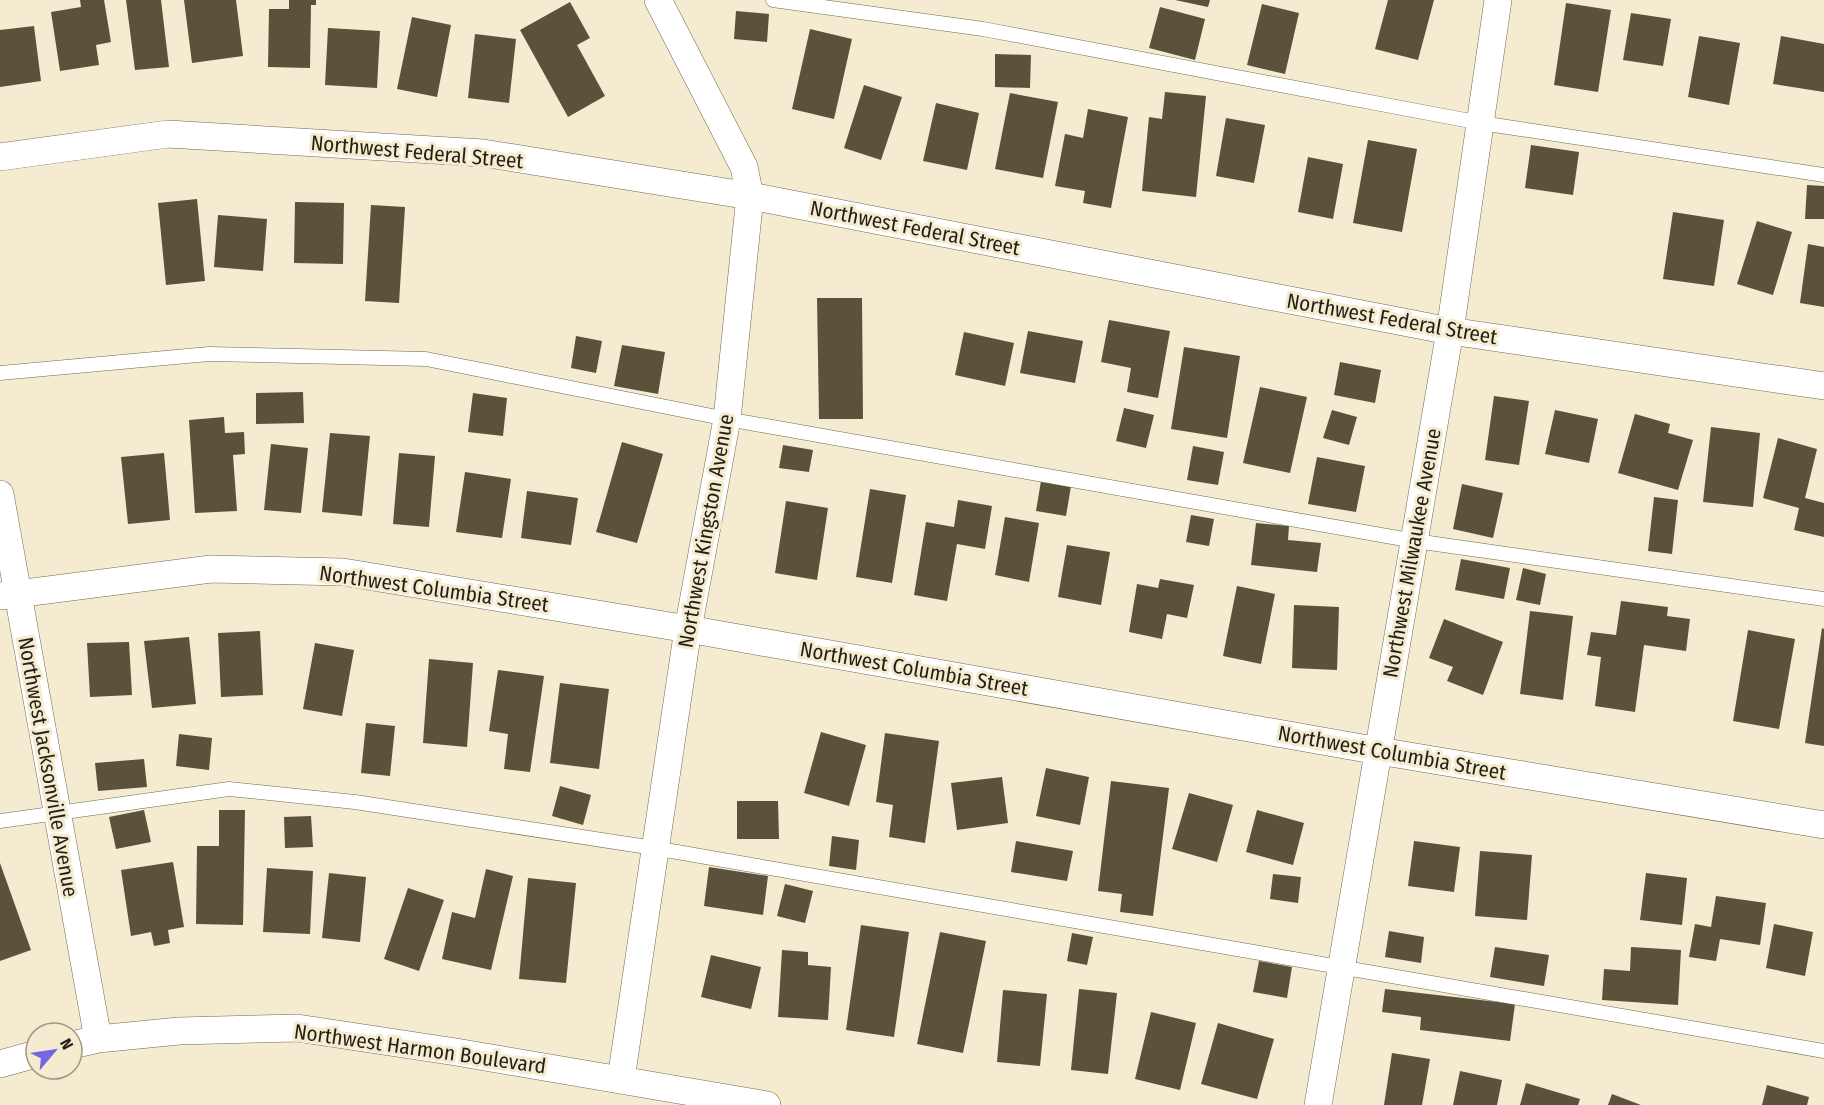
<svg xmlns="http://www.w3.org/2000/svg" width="1824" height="1105" font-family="'Fira Sans Condensed',sans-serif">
<rect width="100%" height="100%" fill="#f4ebd0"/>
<!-- building -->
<path fill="#5a523b" d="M80,0H104L111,42L96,45L99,65L60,71L51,12L81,7Z
M126,0H161L169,67L135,70Z
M184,0H236L243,56L192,63Z
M289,0H316V5H311L310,68L268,67L269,9H289Z
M1175,0H1210L1208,7Z
M1388,0H1434L1418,60L1375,49Z
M570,2L590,38L577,45L605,96L568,117L520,30Z
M1566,3L1611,10L1598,92L1554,85Z
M1262,4L1299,13L1285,74L1247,65Z
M1160,7L1205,19L1195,60L1149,48Z
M736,11L769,14L767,42L734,39Z
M1631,13L1671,19L1663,66L1623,60Z
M412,17L451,25L437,97L397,89Z
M34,26L41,81L0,87V30Z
M328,28L380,31L377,88L325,85Z
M810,29L852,39L834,119L792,109Z
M475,34L516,39L509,103L468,98Z
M1699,36L1740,43L1729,105L1688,97Z
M1781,36L1824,44V92L1773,84Z
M995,54L1031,55L1030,88L995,87Z
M864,85L902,97L881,160L844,148Z
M1165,92L1206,96L1196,197L1142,191L1149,117L1162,119Z
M1010,93L1058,102L1043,178L995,169Z
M936,103L979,113L967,170L923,161Z
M1088,109L1128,117L1111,208L1083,203L1085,191L1055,186L1065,134L1083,138Z
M1226,118L1265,125L1254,183L1216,176Z
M1368,140L1417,149L1402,232L1353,223Z
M1531,145L1579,152L1573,195L1525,188Z
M1308,157L1343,164L1333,219L1298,212Z
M1807,185L1824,186V219H1805Z
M197,199L205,281L166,285L158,203Z
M295,202L344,203L343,264L294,263Z
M371,205L405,207L399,303L365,301Z
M1673,212L1724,220L1714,286L1663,279Z
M218,215L267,219L263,271L214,267Z
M1757,221L1792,232L1773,295L1737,284Z
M1808,244L1824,247V307L1800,303Z
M817,298H862L863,419H819Z
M1109,320L1170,331L1158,398L1127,392L1131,368L1101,362Z
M1028,331L1083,341L1075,383L1020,373Z
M964,332L1014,343L1005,386L955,375Z
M576,336L602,341L596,373L571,368Z
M622,345L665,352L658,394L614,386Z
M1184,347L1240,356L1227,438L1171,429Z
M1340,362L1381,370L1375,403L1334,395Z
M1260,387L1307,397L1290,473L1243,463Z
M303,392L304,423L256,424V393Z
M473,393L507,398L503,436L468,432Z
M1494,396L1529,401L1519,465L1485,460Z
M1124,408L1154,415L1146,448L1116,441Z
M1332,410L1357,417L1349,445L1323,438Z
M1555,410L1598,419L1589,463L1545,454Z
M1635,414L1670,424L1668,433L1693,440L1678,490L1618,473Z
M224,417L225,433L244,432L245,454L233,455L237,511L195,513L189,420Z
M1711,427L1760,433L1753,507L1703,502Z
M330,433L370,436L362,516L322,512Z
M1778,438L1817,449L1805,498L1824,503V537L1794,530L1799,508L1763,498Z
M622,442L663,454L637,543L596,532Z
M271,444L308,448L301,513L264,510Z
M783,445L813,450L809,472L779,468Z
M1193,446L1224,452L1218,485L1187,480Z
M164,453L170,520L128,524L121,457Z
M399,453L435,456L429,527L393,524Z
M1317,457L1365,466L1356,512L1308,504Z
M465,472L511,479L502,538L456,532Z
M1041,481L1071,486L1066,516L1036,511Z
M1462,484L1503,493L1493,538L1453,529Z
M870,489L906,495L892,583L856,577Z
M527,491L578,498L571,545L521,538Z
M1654,497L1678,500L1672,554L1648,551Z
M958,500L992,506L985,549L957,544L947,601L914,595L926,522L954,527Z
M786,501L828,508L817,580L775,573Z
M1191,515L1214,519L1209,546L1186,542Z
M1005,517L1039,523L1029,582L995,575Z
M1256,523L1289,526L1288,540L1321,543L1317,572L1251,565Z
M1067,545L1110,552L1101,605L1058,597Z
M1461,559L1510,568L1504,599L1455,590Z
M1523,568L1546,574L1540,605L1516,600Z
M1160,579L1194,585L1187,618L1167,614L1162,639L1129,632L1137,584L1158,588Z
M1237,586L1275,594L1261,664L1223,656Z
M1621,601L1668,607L1667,616L1690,619L1686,651L1644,645L1635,712L1595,706L1601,657L1587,655L1591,632L1616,635Z
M1294,605L1339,607L1337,670L1292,668Z
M1530,611L1573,616L1563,700L1520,694Z
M1444,619L1503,642L1483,695L1447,681L1453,667L1429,658Z
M1822,628L1824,629V746L1805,743Z
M1748,630L1795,639L1779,729L1733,721Z
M260,631L263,695L221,697L218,633Z
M189,637L196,704L152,708L144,641Z
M129,642L132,695L90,697L87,643Z
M315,643L354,650L342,716L303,709Z
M429,659L473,663L467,747L423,743Z
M498,670L544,676L530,772L504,769L508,734L489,731Z
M560,683L609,689L599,769L550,763Z
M366,723L395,726L390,776L361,773Z
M821,732L866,745L849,806L804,793Z
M885,733L939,741L925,843L889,837L893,805L876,802Z
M179,734L212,738L209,770L176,766Z
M144,759L147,787L98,791L95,763Z
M1046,768L1089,777L1080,825L1036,816Z
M1002,777L1008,823L957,830L951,783Z
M1111,781L1169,788L1153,916L1120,912L1122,894L1098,891Z
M560,786L591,795L583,825L552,816Z
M1189,793L1233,805L1217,862L1172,849Z
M737,801H778L779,839H737Z
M144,810L151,842L116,849L109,817Z
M219,810H245L243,925L196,924L197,846H219Z
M1257,810L1304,823L1293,865L1246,852Z
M311,816L313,847L285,848L284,817Z
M832,836L859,840L856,870L829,866Z
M1016,841L1073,851L1067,881L1011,872Z
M1414,841L1460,847L1454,892L1408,886Z
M1480,851L1532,855L1527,920L1475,916Z
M173,862L184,927L168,930L170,943L154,946L151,932L131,936L121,870Z
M0,863L31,950L0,961Z
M709,867L768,876L763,915L704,906Z
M267,868L313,871L310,934L263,932Z
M486,869L513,876L491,970L442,959L452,912L475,918Z
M329,873L366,877L360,942L322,938Z
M1646,873L1687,878L1682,925L1640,920Z
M1273,874L1301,877L1298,903L1270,899Z
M528,878L576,883L566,983L519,979Z
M785,884L813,891L805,923L777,916Z
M408,888L444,900L419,971L384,959Z
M1716,896L1766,903L1760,945L1720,939L1716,961L1689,957L1695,924L1711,927Z
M1774,924L1813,932L1805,976L1766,968Z
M861,925L909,932L894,1037L846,1030Z
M1389,931L1424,937L1421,963L1385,957Z
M940,932L986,941L963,1053L917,1044Z
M1072,933L1093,937L1087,965L1067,961Z
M1495,947L1549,955L1544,986L1490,977Z
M1631,947L1681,950L1678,1005L1602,1000L1604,969L1630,971Z
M782,950L808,952V965L831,967L828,1020L778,1017Z
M711,955L761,967L751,1009L701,997Z
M1259,961L1292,967L1287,998L1253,992Z
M1079,989L1117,993L1108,1074L1071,1070Z
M1385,989L1515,1004L1510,1041L1420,1030L1421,1017L1382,1012Z
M1003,990L1047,994L1040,1066L997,1062Z
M1151,1012L1196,1023L1180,1090L1135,1079Z
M1218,1023L1274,1039L1257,1099L1201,1084Z
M1392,1053L1430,1059L1422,1105H1384Z
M1460,1071L1502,1080L1497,1105H1453Z
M1526,1083L1580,1099L1578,1105H1520Z
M1767,1085L1809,1097L1807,1105H1762Z
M1612,1094L1641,1105H1608Z"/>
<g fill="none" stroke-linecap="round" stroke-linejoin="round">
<!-- service casing -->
<g stroke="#706850" stroke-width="15">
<path id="service" d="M773,0L983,29L1481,123L1824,175
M0,373L209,354L426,359L727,419L1415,541L1824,599
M0,821L229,789L355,802L654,848L1824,1051"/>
</g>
<!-- minor casing -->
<g stroke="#706850" stroke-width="28">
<path id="minor" d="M0,157L168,134L483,153L750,196L1450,331L1824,386
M0,494L98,1039
M0,596L211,569L343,572L688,629L1379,751L1824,825
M72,1045L98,1039L179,1031L297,1028L456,1052L767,1105
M0,1064L36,1054
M621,1079L688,629L727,419L750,196L744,167L658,0
M1318,1105L1450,331L1498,0"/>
</g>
<!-- service -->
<use href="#service" stroke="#fff" stroke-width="14"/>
<!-- minor -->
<use href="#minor" stroke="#fff" stroke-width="27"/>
</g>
<g text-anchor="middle" stroke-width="6" stroke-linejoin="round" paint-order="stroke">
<!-- street labels -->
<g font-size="21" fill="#221f15" stroke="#f4ebd0">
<text transform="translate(417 152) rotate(5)" y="7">Northwest Federal Street</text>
<text transform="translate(915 228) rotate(11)" y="7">Northwest Federal Street</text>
<text transform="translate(1392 319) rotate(10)" y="7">Northwest Federal Street</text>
<text transform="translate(706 531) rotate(-80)" y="7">Northwest Kingston Avenue</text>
<text transform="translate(1412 553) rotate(-80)" y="7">Northwest Milwaukee Avenue</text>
<text transform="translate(434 589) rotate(8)" y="7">Northwest Columbia Street</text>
<text transform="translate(914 669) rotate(10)" y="7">Northwest Columbia Street</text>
<text transform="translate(1392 753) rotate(10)" y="7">Northwest Columbia Street</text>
<text transform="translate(48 767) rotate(80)" y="7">Northwest Jacksonville Avenue</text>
<text transform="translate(420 1049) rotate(8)" y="7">Northwest Harmon Boulevard</text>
</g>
</g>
<!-- north arrow -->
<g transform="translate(54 1051) rotate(61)"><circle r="28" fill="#f4ebd0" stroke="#a09985" stroke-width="1.5"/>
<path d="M0-4.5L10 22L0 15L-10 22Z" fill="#7666e1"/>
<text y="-9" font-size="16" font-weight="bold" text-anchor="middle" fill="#221f15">N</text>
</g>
</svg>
